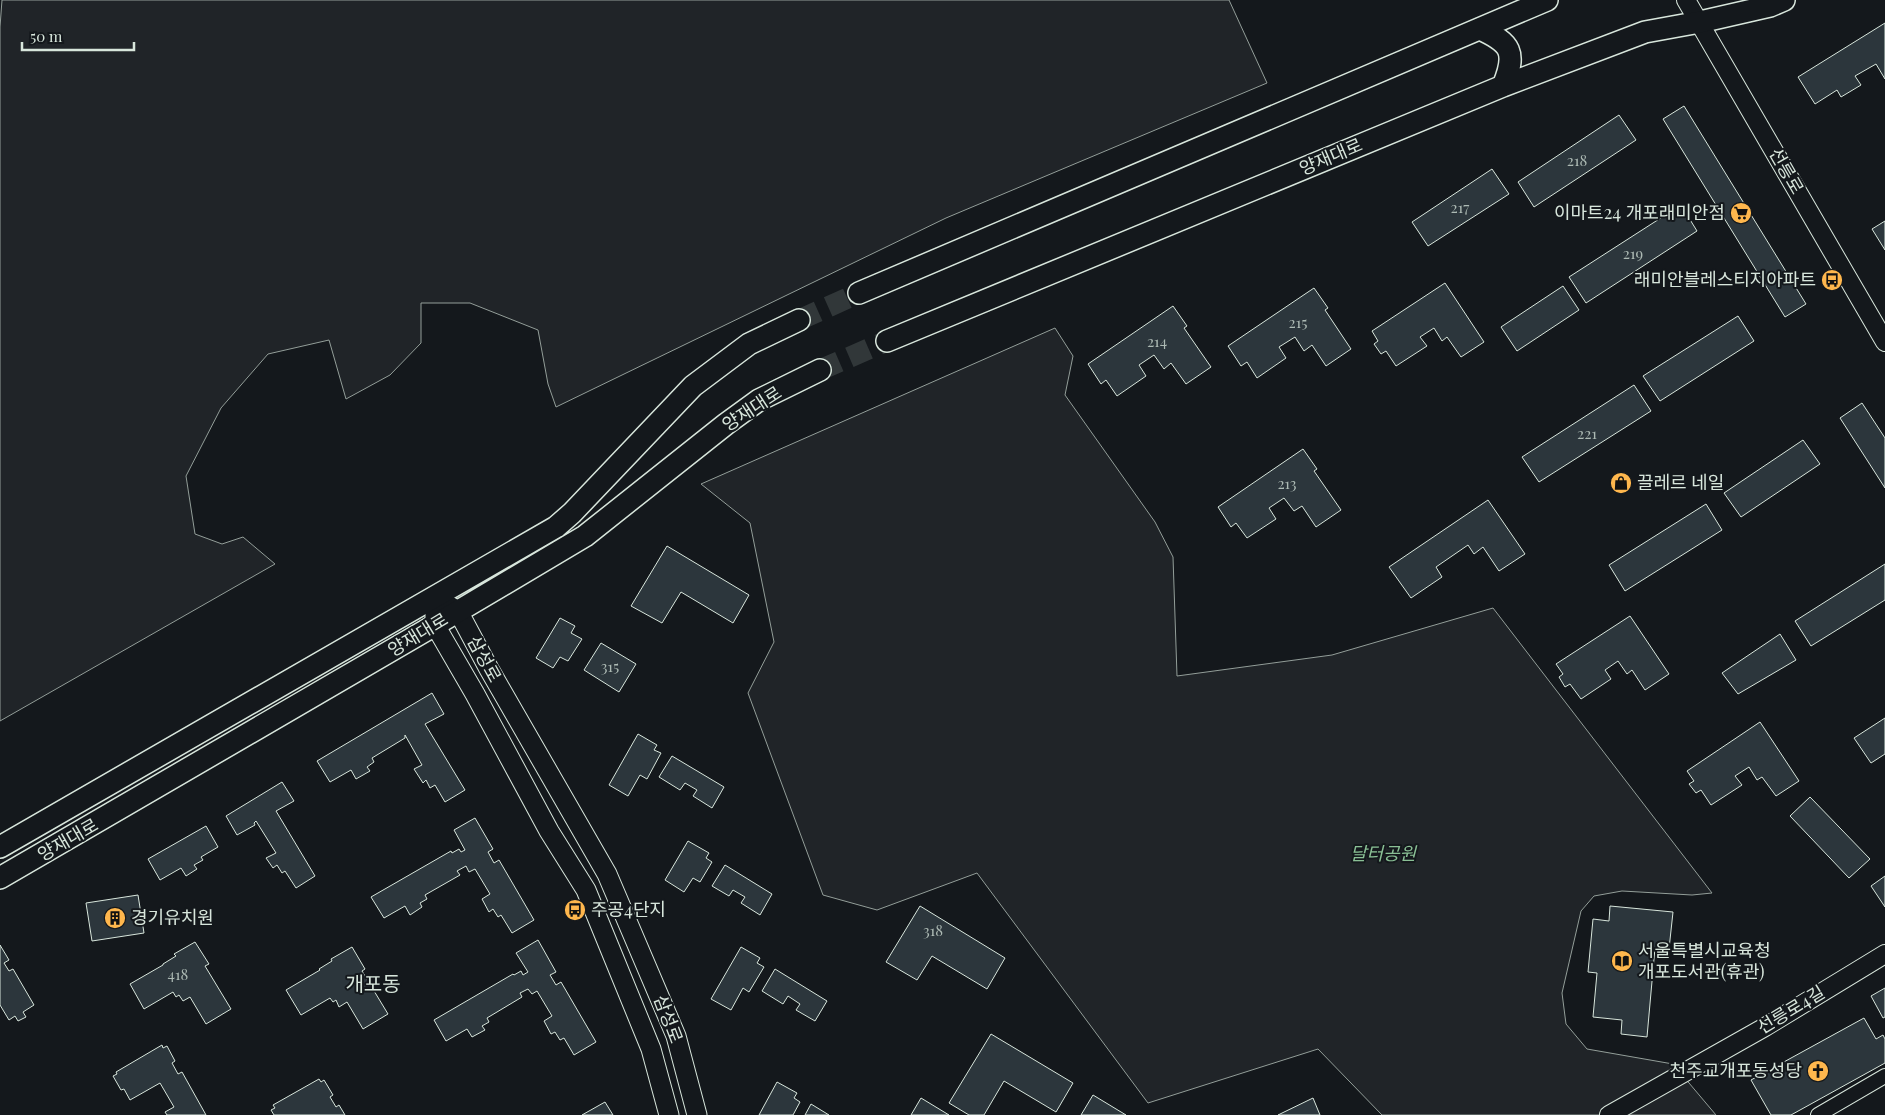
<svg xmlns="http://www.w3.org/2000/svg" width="1885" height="1115" font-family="'Playfair Display','Noto Sans KR',serif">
<rect width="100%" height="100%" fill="#14181c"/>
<!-- green -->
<path fill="#202428" stroke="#939e99" d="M2,0H1229L1267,83L946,218L556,407L548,384L538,330L470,303H421V343L390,375L346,399L329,340L268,354L221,408L186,476L195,534L222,544L243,537L275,564L0,721V27Z
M1055,328L1073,356L1065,395L1155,522L1173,557L1177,676L1332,655L1493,608L1712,893L1692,895L1622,891L1594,896L1581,911L1562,993L1566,1024L1587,1049L1673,1064L1716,1115H1382L1318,1049L1148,1103L977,873L877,910L823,895L748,693L774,642L750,523L701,484Z"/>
<!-- building -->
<path fill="#2c363c" stroke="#d8e6dc" d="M1885,23V79L1876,64L1855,76L1861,85L1841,97L1837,90L1815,104L1798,77Z
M1684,106L1806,304L1785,317L1663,119Z
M1619,115L1636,140L1534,207L1518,182Z
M1492,169L1509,194L1428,246L1412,222Z
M1681,205L1697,231L1586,303L1569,277Z
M1885,221V250L1872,229Z
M1445,283L1484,342L1461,357L1447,337L1442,341L1434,328L1420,337L1427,346L1396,366L1386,351L1381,354L1374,344L1378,341L1372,331Z
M1563,286L1579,310L1517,351L1501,327Z
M1314,288L1328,308L1325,310L1351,349L1326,366L1312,345L1304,351L1295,337L1279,347L1286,358L1257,378L1247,362L1241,366L1228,346Z
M1173,306L1187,326L1184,328L1211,367L1186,384L1171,363L1164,369L1154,355L1139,365L1146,376L1117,396L1106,380L1101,384L1088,364Z
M1738,316L1754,341L1660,401L1643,376Z
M1634,385L1651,411L1539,482L1522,457Z
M1862,403L1885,438V488L1840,418Z
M1803,440L1820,464L1741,517L1724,493Z
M1303,449L1317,469L1314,471L1341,510L1316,527L1302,506L1294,511L1284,498L1269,508L1276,519L1247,538L1236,523L1231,527L1218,507Z
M1488,500L1525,554L1499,571L1483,547L1474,554L1468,545L1436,567L1442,577L1411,598L1389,567Z
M1706,504L1722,530L1625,591L1609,565Z
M667,546L749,595L733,623L681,592L662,623L631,606Z
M1885,564V600L1811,646L1795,621Z
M1630,616L1669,674L1645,690L1632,670L1627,674L1618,661L1605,670L1611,679L1581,699L1570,684L1565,687L1559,677L1563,674L1556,664Z
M560,618L575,626L571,633L582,639L568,661L560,657L553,668L536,658Z
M1780,634L1796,660L1738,694L1722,673Z
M601,643L636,664L619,692L584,670Z
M432,693L444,714L425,724L465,790L445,802L435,785L430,788L426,780L423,783L414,769L422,765L405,735V738L372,758L374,762L367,767L370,771L356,779L351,770L330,782L317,761Z
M1885,718V754L1871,763L1854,738Z
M1760,722L1799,781L1776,796L1762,777L1757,780L1749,767L1735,776L1742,785L1711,805L1701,790L1696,793L1689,784L1694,781L1687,771Z
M638,734L657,745L654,750L661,753L647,779L640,775L628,796L609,785Z
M672,756L724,787L712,808L693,796L697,790L685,783L680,790L659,777Z
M282,782L294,801L276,811L315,876L296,888L285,871L282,873L277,865L273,868L266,858L276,853L256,821L254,823L255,825L237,835L226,816Z
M1810,797L1870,859L1849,878L1790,816Z
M475,818L493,849L488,852L494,863L499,860L534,920L512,933L501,915L498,917L493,909L489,912L482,899L490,894L475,869L469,872L466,866L457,871L460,875L425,895L427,899L420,903L422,907L410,915L405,906L384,918L371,897L451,851L452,853L459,849L461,852L465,850L454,830Z
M206,826L218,847L201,857L203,860L194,865L197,869L186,876L181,868L160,880L148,859Z
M688,841L709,853L706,858L712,862L700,882L693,878L684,892L665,880Z
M725,865L772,894L760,915L741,903L745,897L733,890L729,896L712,886Z
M1885,876V907L1871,886Z
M138,895L144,933L92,941L86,903Z
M920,906L1005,958L987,989L932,956L917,980L886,962Z
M1610,906L1673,912L1669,949L1655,948L1647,1037L1621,1034L1622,1020L1593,1017L1597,973L1588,972L1593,919L1609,921Z
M538,940L556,972L550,975L556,985L561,982L596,1042L574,1055L564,1038L560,1040L555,1032L551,1034L544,1021L552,1016L537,991L532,994L528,989L520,993L522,997L487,1018L489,1022L482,1026L485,1030L472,1037L467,1029L446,1041L434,1020L513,974L514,975L521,971L523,975L528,972L516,953Z
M195,942L209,964L205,966L231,1009L206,1024L190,997L183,1001L179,995L176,997L173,992L144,1009L130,984L163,965V964L176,956L174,954Z
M0,945L9,960L4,963L9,971L13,969L34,1005L23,1012L26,1017L18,1021L15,1016L9,1020L0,1005Z
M352,947L365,969L362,971L388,1014L363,1029L347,1002L339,1007L336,1000L333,1002L330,998L301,1015L286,990L320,970L319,969L332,961L331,959Z
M741,947L760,958L757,963L764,967L749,992L743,988L731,1010L711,999Z
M775,969L827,1001L815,1021L796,1010L800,1004L788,996L783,1004L762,991Z
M1885,988V1017L1883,1018L1871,996Z
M1864,1018L1876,1039L1883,1035L1885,1039V1063L1791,1115H1771L1751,1080Z
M991,1034L1073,1083L1056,1112L1004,1081L984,1115H969L949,1103Z
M162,1045L163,1048L167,1046L175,1061L172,1063L178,1074L182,1072L206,1115H167L165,1112L174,1107L160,1083L130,1100L124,1089L121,1090L113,1076L117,1074L116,1072Z
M319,1079L321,1082L324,1080L333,1095L330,1097L336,1107L339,1105L345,1115H274L271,1110L275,1108L273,1105Z
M777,1082L797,1093L794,1098L800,1102L793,1115H759Z
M1093,1095L1126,1115H1081Z
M921,1098L949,1115H911Z
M1313,1098L1320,1115H1278Z
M605,1102L613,1115H582Z
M811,1104L829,1115H805Z"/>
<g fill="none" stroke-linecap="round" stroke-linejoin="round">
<!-- primary-tunnel -->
<path stroke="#313739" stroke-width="21" stroke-dasharray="21 11" stroke-linecap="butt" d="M799,320L859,293
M820,370L887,341"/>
<!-- minor casing -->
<g stroke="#d8e6dc" stroke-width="16">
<path id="minor" d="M1818,1115L1885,1076"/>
</g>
<!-- tertiary casing -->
<g stroke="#d8e6dc" stroke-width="20">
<path id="tertiary" d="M1686,0L1885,342
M1609,1115L1765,1027L1885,954"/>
</g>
<!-- secondary casing -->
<g stroke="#d8e6dc" stroke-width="21">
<path id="secondary" d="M435,597L458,611L489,669L607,874L676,1036L697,1115
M435,611V625L475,694L549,831L586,890L651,1049L669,1115"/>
</g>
<!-- primary casing -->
<g stroke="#d8e6dc" stroke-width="24">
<path id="primary" d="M1480,29C1511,43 1517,52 1503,86
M859,293L1547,0
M887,341L1503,86L1645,32L1700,22L1770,6L1784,0
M0,847L556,527L572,513L693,386L749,344L799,320
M0,878L435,625L585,536L726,424L759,400L820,370"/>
</g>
<!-- minor -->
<use href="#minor" stroke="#14181c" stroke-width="14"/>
<!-- tertiary -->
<use href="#tertiary" stroke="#14181c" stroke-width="18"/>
<!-- secondary -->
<use href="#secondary" stroke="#14181c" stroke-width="19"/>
<!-- primary -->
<use href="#primary" stroke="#14181c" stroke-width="21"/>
</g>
<!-- icons -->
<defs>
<g id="supermarket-disc" transform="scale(1.125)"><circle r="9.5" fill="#ffb74d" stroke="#14181c"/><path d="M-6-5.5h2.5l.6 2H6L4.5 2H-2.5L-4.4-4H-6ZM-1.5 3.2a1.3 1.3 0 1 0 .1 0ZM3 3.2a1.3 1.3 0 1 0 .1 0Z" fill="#111"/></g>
<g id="bus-disc" transform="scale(1.125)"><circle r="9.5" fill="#ffb74d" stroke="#14181c"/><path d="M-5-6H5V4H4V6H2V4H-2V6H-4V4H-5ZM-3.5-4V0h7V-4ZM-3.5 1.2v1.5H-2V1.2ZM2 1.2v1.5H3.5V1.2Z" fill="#111"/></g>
<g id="shop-disc" transform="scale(1.125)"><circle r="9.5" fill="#ffb74d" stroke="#14181c"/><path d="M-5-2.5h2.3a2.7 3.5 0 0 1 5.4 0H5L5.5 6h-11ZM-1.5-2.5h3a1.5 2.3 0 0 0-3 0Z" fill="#111"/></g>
<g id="building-disc" transform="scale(1.125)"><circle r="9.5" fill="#ffb74d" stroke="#14181c"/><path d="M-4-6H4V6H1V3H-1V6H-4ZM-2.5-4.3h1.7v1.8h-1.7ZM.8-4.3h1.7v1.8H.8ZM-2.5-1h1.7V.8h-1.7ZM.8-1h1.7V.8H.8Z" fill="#111"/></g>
<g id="library-disc" transform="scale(1.125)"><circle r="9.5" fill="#ffb74d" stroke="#14181c"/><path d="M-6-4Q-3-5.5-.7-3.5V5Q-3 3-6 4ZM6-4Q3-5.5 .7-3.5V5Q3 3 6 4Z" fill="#111"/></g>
<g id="church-disc" transform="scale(1.125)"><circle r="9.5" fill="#ffb74d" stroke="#14181c"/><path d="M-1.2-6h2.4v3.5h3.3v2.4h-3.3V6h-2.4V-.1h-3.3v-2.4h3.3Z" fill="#111"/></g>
</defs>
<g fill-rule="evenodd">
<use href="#supermarket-disc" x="1741" y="213"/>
<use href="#bus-disc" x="1832" y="280"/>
<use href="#shop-disc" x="1621" y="483"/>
<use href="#bus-disc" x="575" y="910"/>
<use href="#building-disc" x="115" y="918"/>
<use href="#library-disc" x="1622" y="961"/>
<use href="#church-disc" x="1818" y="1071"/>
</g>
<g text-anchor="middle" stroke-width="4" stroke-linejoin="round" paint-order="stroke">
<!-- number labels -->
<g font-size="15" fill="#adbab4">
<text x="1577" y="166">218</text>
<text x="1460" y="213">217</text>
<text x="1633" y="259">219</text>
<text x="1298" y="328">215</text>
<text x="1157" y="347">214</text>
<text x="1587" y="439">221</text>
<text x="1287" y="489">213</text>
<text x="610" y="672">315</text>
<text x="933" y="936">318</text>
<text x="178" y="980">418</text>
</g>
<!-- street labels -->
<g font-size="18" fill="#d8e6dc" stroke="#14181c">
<text transform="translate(1331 157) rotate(-23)" y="6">양재대로</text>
<text transform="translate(1786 171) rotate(60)" y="6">선릉로</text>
<text transform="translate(752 409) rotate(-33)" y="6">양재대로</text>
<text transform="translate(418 635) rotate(-31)" y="6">양재대로</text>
<text transform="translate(484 659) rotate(61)" y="6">삼성로</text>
<text transform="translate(68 840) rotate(-30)" y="6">양재대로</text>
<text transform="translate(1791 1010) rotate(-31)" y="6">선릉로4길</text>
<text transform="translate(668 1019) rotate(69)" y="6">삼성로</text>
</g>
<!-- poi labels -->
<g font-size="18" fill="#d8e6dc" stroke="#14181c" text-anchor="start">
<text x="1725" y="219" text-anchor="end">이마트24 개포래미안점</text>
<text x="1816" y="286" text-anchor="end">래미안블레스티지아파트</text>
<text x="1637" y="489">끌레르 네일</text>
<text x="591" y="916">주공4단지</text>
<text x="131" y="924">경기유치원</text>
<text x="1638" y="957">서울특별시교육청<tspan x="1638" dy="21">개포도서관(휴관)</tspan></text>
<text x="1802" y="1077" text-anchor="end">천주교개포동성당</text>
</g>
<!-- park labels -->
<g font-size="18" font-style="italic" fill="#8ac095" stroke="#14181c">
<text x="1383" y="860">달터공원</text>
</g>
<!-- quarter labels -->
<g font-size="20" fill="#d8e6dc" stroke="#14181c">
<text x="373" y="991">개포동</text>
</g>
</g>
<!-- scale -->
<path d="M22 42v8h112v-8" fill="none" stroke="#d8e6dc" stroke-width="2.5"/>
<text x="30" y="42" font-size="15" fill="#d8e6dc" stroke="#14181c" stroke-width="4" paint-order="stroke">50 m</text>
</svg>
